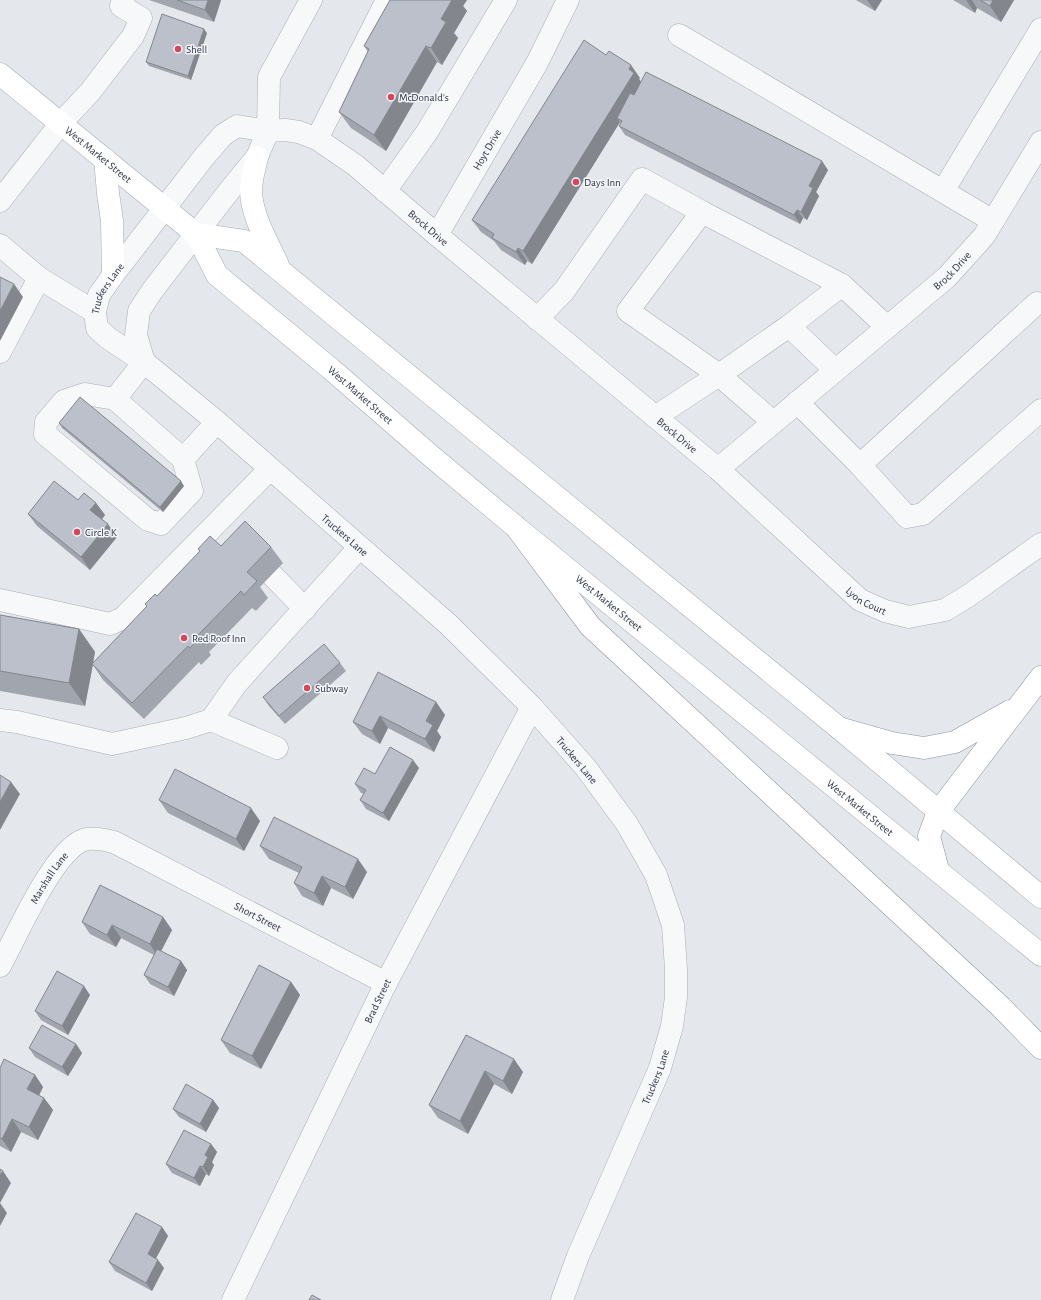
<svg xmlns="http://www.w3.org/2000/svg" width="1041" height="1300" font-family="'Alegreya Sans',sans-serif">
<rect width="100%" height="100%" fill="#e4e7ec"/>
<g fill="none" stroke-linecap="round" stroke-linejoin="round">
<!-- minor casing -->
<g stroke="#a9aeb7" stroke-width="23">
<g id="minor">
<path d="M679,35L993,221"/>
<path d="M317,139L387,0"/>
<path d="M385,191L427,132L506,0"/>
<path d="M943,191L1041,29"/>
<path d="M0,201L61,123L90,92L133,36L141,18L121,6L123,0"/>
<path d="M702,212L628,311L719,375L789,326L842,285"/>
<path id="s1" d="M437,235L537,63L568,0"/>
<path d="M0,245L39,278L95,312"/>
<path d="M537,319L564,291L642,179L702,212L842,285L887,327"/>
<path d="M789,326L835,370"/>
<path d="M0,352L39,278"/>
<path d="M144,362L136,335L139,311L152,291L229,191L257,157L268,131L269,77L311,0"/>
<path d="M144,362L115,399L85,394L64,401L46,422L45,434L148,520L161,524L192,491L183,459L217,422"/>
<path d="M115,399L183,459"/>
<path d="M797,402L860,465L1037,303"/>
<path d="M655,417L719,375L773,422"/>
<path d="M860,465L907,517L923,514L1041,410"/>
<path id="s2" d="M718,469L947,277L984,236L1041,142"/>
<path d="M272,575L305,609"/>
<path d="M0,600L110,624L123,618L270,469"/>
<path d="M0,720L17,722L112,744L186,728L211,720L237,683L359,548"/>
<path d="M211,720L277,748"/>
<path id="s3" d="M0,966C17,935 51,856 81,841C92,836 104,840 114,842L386,983"/>
<path id="s4" d="M233,1300L386,983L532,707"/>
<path id="s5" d="M562,1300L578,1256L660,1068L672,1026L676,997V969L673,925L656,875L627,824L586,768L532,707L448,624L217,422L144,362L108,338L97,328L95,312L99,295L113,275L204,157L223,135L237,126L268,131L285,130L299,132L317,139L355,165L437,235L718,469L860,600L885,611L909,617L945,610L968,596L1041,544"/>
</g>
</g>
<!-- major casing -->
<g stroke="#a3abb8" stroke-width="23">
<g id="major">
<path id="s6" d="M0,74L196,234L217,275L331,369L431,456L516,527L1041,955"/>
<path d="M257,157C255,167 251,179 251,190C251,215 268,243 278,265"/>
<path d="M105,159L108,193L112,221L113,275"/>
<path d="M196,234L244,241L839,728L1041,897"/>
</g>
</g>
<!-- highway casing -->
<g stroke="#8b94a3" stroke-width="23">
<path id="highway" d="M516,527L590,626L1001,1007L1041,1048
M839,728L892,743L924,748L955,742L1010,711
M938,870L929,836L938,812L1041,677"/>
</g>
<!-- minor -->
<use href="#minor" stroke="#f7f8fa" stroke-width="22"/>
<!-- major -->
<use href="#major" stroke="#fff" stroke-width="22"/>
<!-- highway -->
<use href="#highway" stroke="#fff" stroke-width="22"/>
</g>
<!-- wall -->
<path fill="#a1a5ae" d="M149,0H221L214,22Z
M390,0H467L463,6L467,11L454,33L458,38L442,65L437,62L386,151L351,128L339,112L368,52L364,46Z
M856,0H882L875,11Z
M953,0H1014L1001,22L977,8L975,13Z
M207,33L191,80L149,66L146,62Z
M640,78L639,79L641,82L828,170L816,192L819,196L807,220L803,218L800,224L625,135L619,126L621,123L620,122L532,264L527,261L525,265L501,250L494,241L481,232L472,220Z
M59,423L184,486L163,512L62,428Z
M78,500L96,503L105,515L102,519L117,537L90,570L37,526L28,514Z
M221,546L271,547L283,563L260,587L268,598L256,611L252,608L209,652L211,655L201,665L199,662L144,719L103,680L93,665L85,706L0,691V615L79,629L95,652L93,663L147,607L145,604L157,596L200,552L198,549Z
M340,663L346,671L285,724L269,706L263,697Z
M436,702L445,715L437,731L441,737L434,752L388,728L380,744L362,734L353,722Z
M419,768L389,821L366,809L360,800L364,794L361,793L355,784L375,774Z
M159,800L260,821L244,851L168,813Z
M260,846L367,872L353,899L331,888L323,906L302,896L294,883L299,873L269,859Z
M163,917L172,930L161,951L181,961L187,970L174,996L150,984L144,975L154,955L121,938L116,947L90,934L82,922Z
M291,982L300,995L261,1069L230,1053L221,1040Z
M90,995L68,1035L41,1020L35,1011Z
M466,1035L523,1072L512,1094L494,1084L468,1134L438,1118L429,1105Z
M76,1044L82,1053L68,1076L35,1057L29,1048Z
M0,1068L35,1075L43,1087L39,1095L44,1098L53,1110L38,1140L21,1132L11,1152L0,1146Z
M213,1100L219,1108L206,1132L179,1117L173,1109Z
M211,1144L217,1152L212,1162L214,1165L209,1176L206,1174L200,1186L172,1173L166,1164Z
M162,1227L168,1236L156,1258L164,1268L152,1291L115,1271L109,1262Z"/>
<!-- shaded-wall -->
<path fill="#83868d" d="M208,0H221L214,22L205,10Z
M452,0H467L463,6L467,11L454,33L458,38L442,65L431,48L441,19Z
M867,0H882L875,11Z
M966,0H972L977,8L975,13Z
M993,0H1014L1001,22L990,6Z
M204,29L207,33L191,80L188,76Z
M426,46L437,62L386,151L374,135Z
M631,65L640,78L639,79L643,85L617,118L620,122L532,264L523,251Z
M822,161L828,170L816,192L819,196L807,220L801,212L809,186Z
M797,210L803,218L800,224L794,215Z
M518,248L527,261L525,265L516,252Z
M14,284L23,297L0,341V311Z
M181,481L184,486L163,512L160,507Z
M96,503L105,515L99,523L90,510Z
M108,524L117,537L90,570L81,557Z
M79,629L95,652L85,706L69,683Z
M436,702L445,715L437,731L441,737L434,752L425,739L426,721Z
M380,716L388,728L380,744L372,731Z
M413,760L419,768L389,821L383,813Z
M11,782L20,794L0,830V802Z
M251,808L260,821L244,851L236,839Z
M358,859L367,872L353,899L345,887Z
M322,876L331,888L323,906L314,893Z
M163,917L172,930L158,957L150,944Z
M112,925L121,938L116,947L107,935Z
M181,961L187,970L174,996L168,987Z
M291,982L300,995L261,1069L252,1056Z
M84,986L90,995L68,1035L62,1026Z
M76,1044L82,1053L68,1076L62,1067Z
M514,1059L523,1072L512,1094L503,1081Z
M485,1071L494,1084L468,1134L460,1121Z
M35,1075L43,1087L36,1102L27,1089Z
M44,1098L53,1110L38,1140L29,1127Z
M213,1100L219,1108L206,1132L200,1124Z
M12,1119L21,1132L11,1152L2,1139Z
M211,1144L217,1152L212,1162L214,1165L209,1176L203,1167L205,1155Z
M200,1166L206,1174L200,1186L194,1178Z
M3,1171L11,1183L0,1203L7,1213L0,1226V1175Z
M162,1227L168,1236L154,1262L148,1254Z
M158,1260L164,1268L152,1291L146,1283Z"/>
<!-- building -->
<path fill="#bbc0ca" stroke="#83868d" d="M177,0H208L205,10Z
M390,0H452L441,19L446,22L431,48L426,46L374,135L339,112L369,49L364,46Z
M980,0H993L990,6Z
M162,14L204,29L188,76L146,62Z
M584,40L606,55L609,51L631,65L629,69L634,73L523,251L518,248L516,252L492,238L494,234L472,220Z
M646,72L822,161L809,186L813,188L801,212L797,210L794,215L619,126L622,121L617,118L630,93L634,95Z
M0,277L14,284L0,311Z
M80,397L181,481L160,507L59,423Z
M54,481L78,500L84,493L96,503L90,510L108,524L81,557L28,514Z
M245,521L271,547L247,572L257,581L244,595L241,591L197,636L199,638L190,648L188,646L132,703L92,664L147,606L145,604L155,594L157,596L200,551L198,549L210,536L221,546Z
M0,615L79,629L69,683L0,671Z
M324,644L340,663L279,716L263,697Z
M378,672L436,702L426,721L433,725L425,739L380,716L372,731L353,722Z
M390,747L413,760L383,813L360,800L366,790L355,784L364,768L375,774Z
M175,769L251,808L236,839L159,800Z
M0,775L11,782L0,802Z
M274,817L358,859L345,887L322,876L314,893L294,883L302,867L260,846Z
M100,885L163,917L150,944L112,925L107,935L82,922Z
M157,949L181,961L168,987L144,975Z
M259,965L291,982L252,1056L221,1040Z
M57,971L84,986L62,1026L35,1011Z
M42,1025L76,1044L62,1067L29,1048Z
M466,1035L514,1059L503,1081L485,1071L460,1121L429,1105Z
M4,1059L35,1075L27,1089L44,1098L29,1127L12,1119L2,1139L0,1138V1068Z
M186,1084L213,1100L200,1124L173,1109Z
M184,1130L211,1144L205,1155L208,1157L203,1167L200,1166L194,1178L166,1164Z
M0,1169L3,1171L0,1175Z
M136,1213L162,1227L148,1254L158,1260L146,1283L109,1262Z
M312,1295L321,1300H309Z"/>
<!-- markers -->
<g fill="#d1495b" stroke="#f4f6f9" stroke-width="1.5">
<circle cx="178" cy="49" r="4"/>
<circle cx="391" cy="97" r="4"/>
<circle cx="576" cy="182" r="4"/>
<circle cx="77" cy="532" r="4"/>
<circle cx="184" cy="638" r="4"/>
<circle cx="307" cy="688" r="4"/>
</g>
<g text-anchor="middle" stroke-width="3" stroke-linejoin="round" paint-order="stroke">
<!-- poi labels -->
<g font-size="11" fill="#2b3445" stroke="#f4f6f9" text-anchor="start">
<text x="186" y="53">Shell</text>
<text x="399" y="101">McDonald's</text>
<text x="584" y="186">Days Inn</text>
<text x="85" y="536">Circle K</text>
<text x="192" y="642">Red Roof Inn</text>
<text x="315" y="692">Subway</text>
</g>
<!-- street labels -->
<g font-size="11" fill="#2b3445" stroke="#f4f6f9">
<text dy="4" stroke="none"><textPath href="#s1" startOffset="99">Hoyt Drive</textPath></text>
<text dy="4" stroke="none"><textPath href="#s6" startOffset="127">West Market Street</textPath></text>
<text dy="4" stroke="none"><textPath href="#s5" startOffset="1714">Brock Drive</textPath></text>
<text dy="4" stroke="none"><textPath href="#s2" startOffset="307">Brock Drive</textPath></text>
<text dy="4" stroke="none"><textPath href="#s5" startOffset="1280">Truckers Lane</textPath></text>
<text dy="4" stroke="none"><textPath href="#s6" startOffset="486">West Market Street</textPath></text>
<text dy="4" stroke="none"><textPath href="#s5" startOffset="2038">Brock Drive</textPath></text>
<text transform="translate(345 535) rotate(41)" y="4">Truckers Lane</text>
<text dy="4" stroke="none"><textPath href="#s5" startOffset="2290">Lyon Court</textPath></text>
<text dy="4" stroke="none"><textPath href="#s6" startOffset="810">West Market Street</textPath></text>
<text transform="translate(577 760) rotate(50)" y="4">Truckers Lane</text>
<text dy="4" stroke="none"><textPath href="#s6" startOffset="1134">West Market Street</textPath></text>
<text dy="4" stroke="none"><textPath href="#s3" startOffset="101">Marshall Lane</textPath></text>
<text dy="4" stroke="none"><textPath href="#s3" startOffset="346">Short Street</textPath></text>
<text dy="4" stroke="none"><textPath href="#s4" startOffset="332">Brad Street</textPath></text>
<text dy="4" stroke="none"><textPath href="#s5" startOffset="242">Truckers Lane</textPath></text>
</g>
</g>
</svg>
